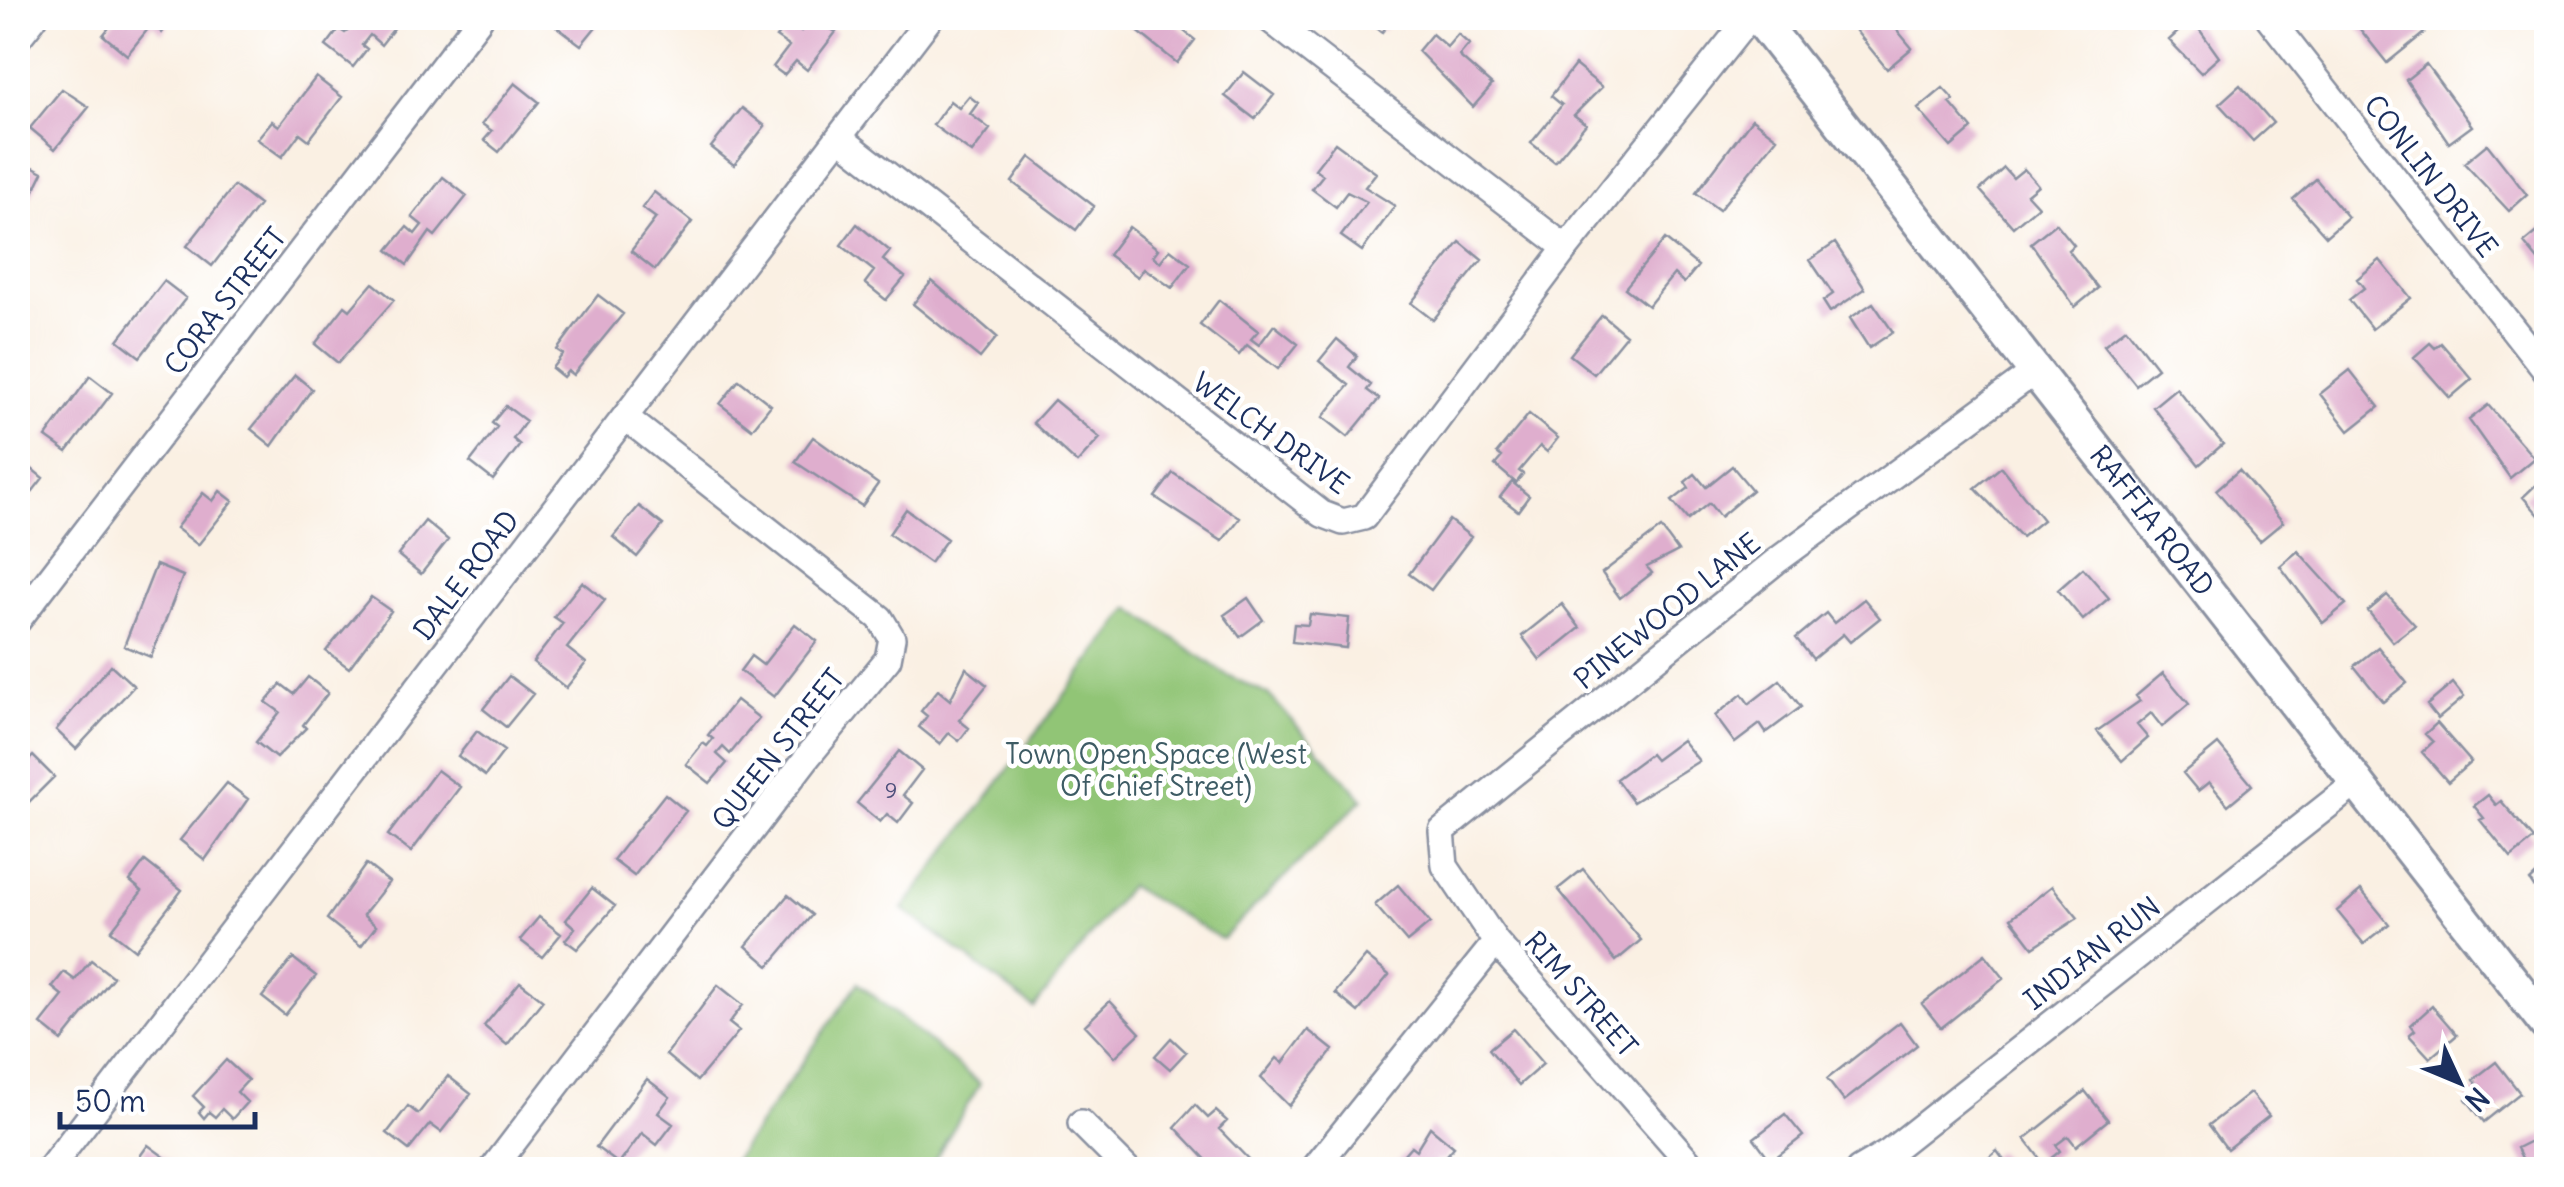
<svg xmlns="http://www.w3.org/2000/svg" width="2564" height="1187" font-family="Delius,sans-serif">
<rect width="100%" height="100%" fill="#fff"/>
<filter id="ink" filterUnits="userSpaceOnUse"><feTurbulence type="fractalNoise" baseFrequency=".01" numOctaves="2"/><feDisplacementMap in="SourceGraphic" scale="20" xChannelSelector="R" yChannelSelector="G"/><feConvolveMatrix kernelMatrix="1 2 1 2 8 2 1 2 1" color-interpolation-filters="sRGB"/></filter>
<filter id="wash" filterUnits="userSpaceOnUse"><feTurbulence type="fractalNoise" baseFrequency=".0048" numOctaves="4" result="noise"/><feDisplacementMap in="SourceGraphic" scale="40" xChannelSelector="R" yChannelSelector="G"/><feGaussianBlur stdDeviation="2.25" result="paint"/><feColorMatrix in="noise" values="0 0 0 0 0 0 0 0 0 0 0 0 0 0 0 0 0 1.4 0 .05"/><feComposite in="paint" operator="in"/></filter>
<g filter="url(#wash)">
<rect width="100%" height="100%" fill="#faf0e3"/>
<!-- green -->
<path fill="#91c576" stroke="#567a6a" stroke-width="2.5" d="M1130,608L1227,675L1269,695L1363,799L1222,939L1129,886L1034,1008L903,909Z
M858,983L980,1084L929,1169H728Z"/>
<g id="blocks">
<!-- building -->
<path fill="#dfaece" d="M117,18H168L169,23L162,33L152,24L127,55L103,35Z
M364,18H402L381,45L370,35L362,45L367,49L353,67L326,46L339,29L345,33Z
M565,18H603L581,45L557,27Z
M811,18L836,32L807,70L796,61L784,75L773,67L789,46L776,37L789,21L801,31Z
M1136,18H1168L1195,40L1177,63L1130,25Z
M1363,18H1393L1382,32Z
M1872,18H1904L1908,22L1897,30L1912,48L1887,69L1856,31Z
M2365,18H2389L2393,22L2411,18L2424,33L2387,63L2356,24Z
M2192,19L2219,57L2201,73L2169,40Z
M1432,34L1447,47L1458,34L1469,44L1459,56L1492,85L1473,107L1418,51Z
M2426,64L2472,126L2449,143L2406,80Z
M1575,65L1602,87L1574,115L1586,124L1555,162L1531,143L1562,105L1551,96Z
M1244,72L1274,95L1255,119L1225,96Z
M316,77L342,97L309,140L300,133L282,157L257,139L272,121L279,126Z
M515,83L539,102L499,152L484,140L492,131L482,124Z
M2240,85L2273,123L2253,141L2219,104Z
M1943,88L1954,100L1950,103L1972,129L1951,147L1918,109Z
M62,89L89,107L55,149L30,128Z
M969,96L978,103L970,114L990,129L972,153L933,125L950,101L959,108Z
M742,108L765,126L734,165L711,147Z
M1752,119L1777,138L1719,210L1696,193Z
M1335,143L1376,173L1365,187L1395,206L1362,251L1341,236L1367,202L1347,192L1336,207L1312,189L1323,175L1315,169Z
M2487,144L2527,195L2509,211L2464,163Z
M1030,157L1094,206L1076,230L1012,182Z
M18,159L43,172L18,223Z
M2004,168L2013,178L2024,169L2038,185L2027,194L2038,206L2013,227L1980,190Z
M443,177L467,196L435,236L430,232L407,265L388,250L407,227L415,234L422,225L412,217Z
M2316,179L2348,217L2326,236L2293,199Z
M234,186L259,205L212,266L187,246Z
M654,192L692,222L655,270L631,251L656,218L642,208Z
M2056,223L2074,245L2068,250L2098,288L2075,307L2031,243Z
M857,224L890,251L883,260L905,277L886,300L865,283L874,271L841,245Z
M2546,225V270L2524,243Z
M1129,227L1158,249L1153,256L1160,262L1170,249L1190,264L1172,288L1144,268L1138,277L1108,255Z
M1665,239L1698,266L1684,283L1674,274L1648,306L1625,288Z
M1460,242L1482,260L1433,320L1411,303Z
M1835,243L1865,289L1830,312L1823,301L1833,294L1810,260Z
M2380,260L2411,298L2372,329L2349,300L2364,288L2357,279Z
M164,281L186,298L140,357L118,340Z
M932,281L997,337L980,358L913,304Z
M373,283L394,300L338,363L315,344L345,306L350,310Z
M598,295L623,314L573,375L568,371L563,377L552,368L563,354L557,350Z
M1219,300L1258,331L1251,339L1259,345L1274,325L1298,344L1278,369L1247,345L1239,355L1200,325Z
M1873,303L1893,332L1869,348L1850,318Z
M1602,315L1626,335L1594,374L1570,355Z
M2126,328L2157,368L2136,385L2104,345Z
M1337,339L1357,356L1349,367L1371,385L1367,390L1379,399L1348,437L1323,417L1349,385L1319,361Z
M2430,343L2435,348L2441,343L2472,379L2450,398L2414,357Z
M2350,370L2379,407L2349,431L2320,394Z
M295,375L312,389L272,446L251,429Z
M90,376L112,393L67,452L46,437Z
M739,380L771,405L752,429L720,404Z
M2176,388L2223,444L2199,465L2153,407Z
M1054,400L1100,438L1077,463L1033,423Z
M2488,405L2534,458L2510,478L2469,420Z
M506,406L526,421L513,439L520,445L493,480L470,462L497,427L492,423Z
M1529,414L1558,438L1547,452L1540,446L1519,471L1523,474L1516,483L1495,465L1502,457L1497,453Z
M813,437L878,484L862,506L795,462Z
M22,461L43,478L22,505L27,509L18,521V467Z
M1732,466L1752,490L1720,517L1709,503L1688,520L1672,501L1689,488L1685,482L1695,474L1706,487Z
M2001,467L2043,520L2022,537L1975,488Z
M2239,470L2283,522L2260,541L2216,490Z
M1173,473L1240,518L1222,541L1155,497Z
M2546,475V523L2523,497Z
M1512,482L1529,496L1518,511L1500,497Z
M220,491L233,501L198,545L176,528L203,493L213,501Z
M639,506L663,525L637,557L613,537Z
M906,509L947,539L930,563L889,534Z
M1449,520L1471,537L1431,590L1409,574Z
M425,521L448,540L421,574L398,555Z
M1661,528L1678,551L1647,567L1652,573L1620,598L1602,573Z
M2298,551L2346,604L2323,623L2280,566Z
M156,565L183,576L151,657L124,646Z
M2083,568L2109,598L2083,620L2058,590Z
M582,582L605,600L567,648L586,663L566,688L533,662L563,623L554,617Z
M2387,595L2415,625L2393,642L2368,611Z
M371,597L391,611L349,668L326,651Z
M1248,598L1263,620L1240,637L1224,615Z
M1864,599L1880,618L1850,642L1843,634L1813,659L1796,638L1826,613L1834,623Z
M1562,604L1580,628L1540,660L1522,636Z
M1310,614L1349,618L1346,648L1292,642L1294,624L1308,625Z
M795,624L817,641L774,697L740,671L751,656L763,665Z
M2378,647L2407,683L2383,702L2354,666Z
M111,665L134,686L76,749L56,730Z
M966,668L987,685L959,720L969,728L959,741L949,733L940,744L919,727L927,716L921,711L938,690L950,700Z
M2163,673L2189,704L2162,727L2151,713L2137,725L2148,738L2122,761L2097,731L2140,701L2136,696Z
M509,676L533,694L506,727L483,709Z
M308,677L328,693L303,725L306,728L276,758L256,742L280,712L266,702L281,684L294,694Z
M1780,680L1801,707L1766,733L1760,724L1735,743L1715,716L1742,694L1749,704Z
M2453,683L2464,697L2438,719L2427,705Z
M736,700L759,718L730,754L723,747L717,754L727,763L710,783L686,764L703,743L707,746L713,739L708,735Z
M2437,723L2471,762L2448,782L2422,752L2433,742L2425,734Z
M477,731L504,751L485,776L458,756Z
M1682,740L1699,761L1633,802L1616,779L1650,754L1655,760Z
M2218,744L2252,785L2228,805L2209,782L2198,791L2183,773Z
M899,751L922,770L903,795L913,803L898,823L887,814L880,822L857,803Z
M33,756L54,777L18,813V772Z
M437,770L460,787L411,852L388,835Z
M227,783L248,799L205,860L180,840Z
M665,794L686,811L634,876L613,860Z
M2488,795L2496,805L2501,801L2534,839L2511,858L2480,820L2484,818L2474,806Z
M145,861L182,890L135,950L111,931L142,891L130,881Z
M366,864L389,882L363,915L376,926L361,946L327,919Z
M2546,866V905L2530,881Z
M1583,869L1641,940L1616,961L1558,889Z
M1398,885L1430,923L1407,942L1375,905Z
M2052,886L2078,918L2033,947L2011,918Z
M592,888L615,906L577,949L565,940L575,928L566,920Z
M2361,890L2389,924L2364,944L2337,911Z
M788,895L812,915L769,966L746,946Z
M539,917L561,934L542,957L520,940Z
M1985,954L2004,978L1941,1028L1922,1004Z
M1366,956L1389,975L1358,1012L1335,993Z
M293,958L316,976L285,1015L262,997Z
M91,960L113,977L62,1041L41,1024L63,996L52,987L64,972L75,980Z
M520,982L543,1000L507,1045L484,1026Z
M718,985L743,1005L729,1023L739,1031L697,1081L666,1055Z
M1110,1001L1140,1033L1115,1057L1085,1025Z
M2432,1006L2457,1035L2430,1058L2409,1035L2415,1030L2411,1025Z
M1900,1022L1917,1045L1844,1101L1827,1079Z
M1513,1029L1543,1064L1519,1085L1489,1049Z
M1308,1030L1333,1050L1289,1106L1261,1078L1277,1058L1283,1063Z
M1171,1038L1186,1052L1170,1069L1155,1056Z
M226,1060L248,1080L237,1092L247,1102L232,1119L222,1109L215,1117L209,1112L204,1118L199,1112L204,1107L193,1096Z
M2496,1062L2520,1093L2484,1122L2466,1099L2480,1088L2474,1079Z
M448,1076L471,1094L441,1132L430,1124L409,1150L387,1133L408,1106L418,1114Z
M647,1079L670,1097L658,1113L673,1124L657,1145L642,1133L619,1164L596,1147Z
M2085,1091L2108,1120L2076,1146L2068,1136L2056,1145L2060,1151L2044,1164L2025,1139Z
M2250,1093L2269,1116L2227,1149L2209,1125Z
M1195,1105L1208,1118L1216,1111L1227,1121L1219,1129L1253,1164L1247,1170H1216L1175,1127Z
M1785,1114L1803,1136L1771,1161L1754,1138Z
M1430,1127L1454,1147L1441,1162L1438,1159L1429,1170H1390L1411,1146L1416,1150Z
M2545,1134L2546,1170H2528L2517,1148Z
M148,1145L174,1164L170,1170H130Z
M1997,1151L2011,1170H1974Z"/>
</g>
</g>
<g filter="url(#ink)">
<use href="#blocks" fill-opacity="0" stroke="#8a90a0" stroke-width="2.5"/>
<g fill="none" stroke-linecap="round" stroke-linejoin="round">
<!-- minor casing -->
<g stroke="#8a90a0" stroke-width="30">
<path id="minor" d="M1268,18L1566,248
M2269,18L2546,371
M18,38L34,18
M839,137L1322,514L1343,522L1364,517L1566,248L1749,18
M18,620L480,18
M1081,1123L1128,1170
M49,1170L930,18
M492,1170L809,755L888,659L892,638L880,618L625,417
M1313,1170L1496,942
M1696,1170L1496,942L1445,866L1442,831L1775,562L2037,370
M1859,1170L1888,1153L2360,780"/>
</g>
<!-- major casing -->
<g stroke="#8a90a0" stroke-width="38">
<g id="major">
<path id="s1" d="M1759,18L2546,1024"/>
</g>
</g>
<!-- minor -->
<use href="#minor" stroke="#fff" stroke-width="25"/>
<!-- major -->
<use href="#major" stroke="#fff" stroke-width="32"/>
</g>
</g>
<g text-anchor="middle" stroke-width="9" stroke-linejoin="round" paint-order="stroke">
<!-- number labels -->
<g font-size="22" fill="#4c4f7a">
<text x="891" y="798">9</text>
</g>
<!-- street labels -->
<g font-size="28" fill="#1b2f5e" stroke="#fff">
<text transform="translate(2431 176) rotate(52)" y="10">CONLIN DRIVE</text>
<text transform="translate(225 301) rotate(-52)" y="10">CORA STREET</text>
<text transform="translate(1271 433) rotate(36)" y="10">WELCH DRIVE</text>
<text dy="10" stroke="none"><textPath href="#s1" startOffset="638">RAFFIA ROAD</textPath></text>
<text transform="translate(466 575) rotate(-53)" y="10">DALE ROAD</text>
<text transform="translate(1667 611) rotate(-39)" y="10">PINEWOOD LANE</text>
<text transform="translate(778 749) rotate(-52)" y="10">QUEEN STREET</text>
<text transform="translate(2092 953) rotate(-38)" y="10">INDIAN RUN</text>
<text transform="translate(1581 994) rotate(49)" y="10">RIM STREET</text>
</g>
<!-- park labels -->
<g font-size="28" fill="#3e5c65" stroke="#fff">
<text x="1156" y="764">Town Open Space (West<tspan x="1156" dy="32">Of Chief Street)</tspan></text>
</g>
</g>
<!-- margin -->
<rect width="2564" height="1187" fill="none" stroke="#fff" stroke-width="60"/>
<!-- north arrow -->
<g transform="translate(2459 1082) rotate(134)" stroke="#ffffff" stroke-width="8" paint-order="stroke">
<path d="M0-8L18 38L0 25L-18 38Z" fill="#1b2f5e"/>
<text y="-15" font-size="28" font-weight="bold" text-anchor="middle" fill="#1b2f5e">N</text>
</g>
<!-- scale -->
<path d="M60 1112v15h195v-15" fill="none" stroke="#1b2f5e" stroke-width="5"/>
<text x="75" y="1112" font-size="30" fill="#1b2f5e" stroke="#ffffff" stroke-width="8" paint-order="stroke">50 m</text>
</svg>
